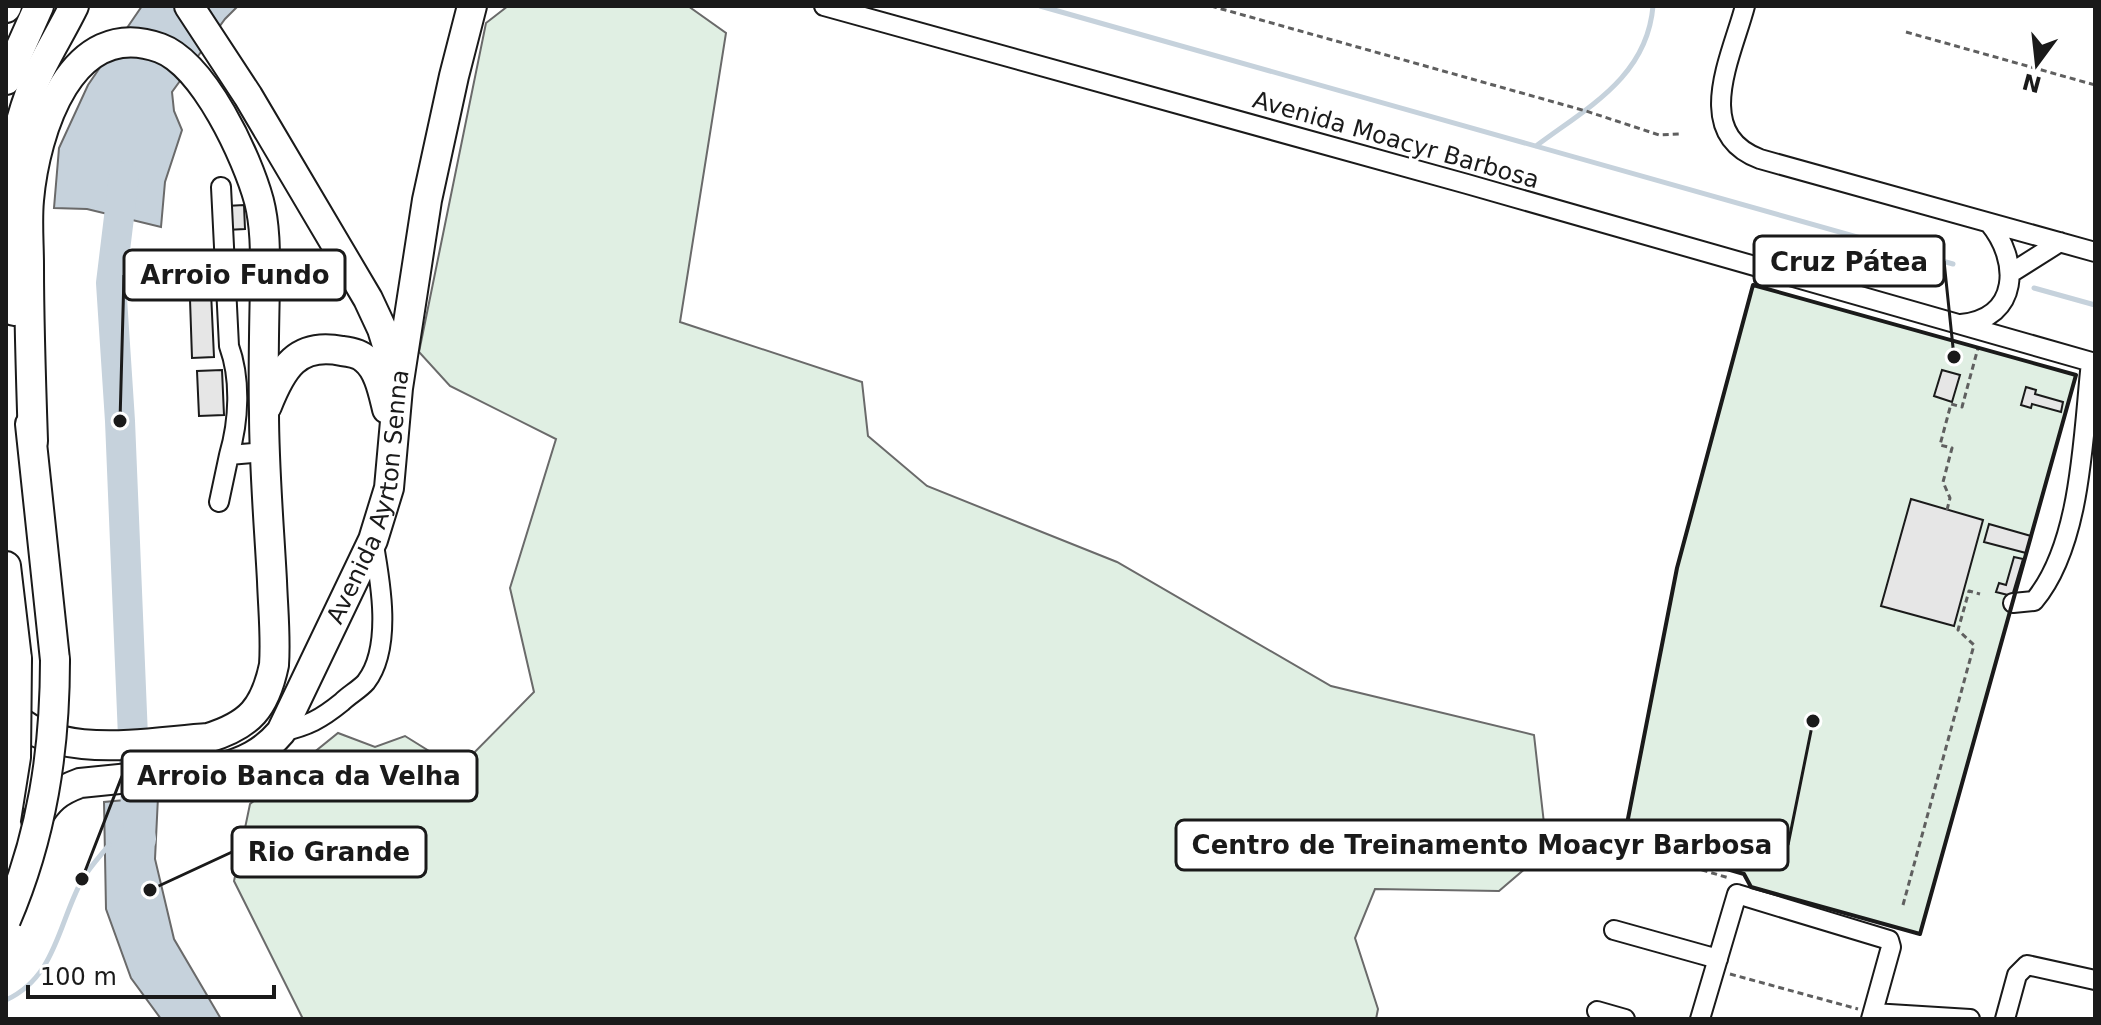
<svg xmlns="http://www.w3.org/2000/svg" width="2101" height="1025" font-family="'DejaVu Sans',sans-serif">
<rect width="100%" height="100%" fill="#fff"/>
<!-- green -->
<path fill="#e0efe3" stroke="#6a6a6a" stroke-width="2" d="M508,6H688L726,33L680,322L862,382L868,436L927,486L1117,562L1331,686L1534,735L1547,850L1499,891L1375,889L1355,938L1378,1009L1376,1019H303L234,881L250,804L338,733L375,747L405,736L458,769L534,692L510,588L556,439L450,386L419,352L486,23Z
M1753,285L2076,375L1920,934L1751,887L1743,874L1624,839L1677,567Z"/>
<!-- water -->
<path fill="#c6d2dc" stroke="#6a6a6a" stroke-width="2" d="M142,6H238L225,19L172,92L174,111L182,130L165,182L161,227L87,209L54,208L59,148L88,85Z
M158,797L155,859L174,939L221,1019H161L131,978L106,909L104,802Z"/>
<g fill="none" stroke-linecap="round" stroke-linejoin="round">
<!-- stream -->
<path stroke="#c6d2dc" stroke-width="5" d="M1040,6L1953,264
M1536,146C1588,107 1647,77 1653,6
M2034,288L2095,305
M6,1000C56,977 58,924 82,880C89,868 100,856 109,845"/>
<!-- river -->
<path stroke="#c6d2dc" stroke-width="30" d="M124,176L111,283L120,421L136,810L141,839"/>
</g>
<!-- building -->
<path fill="#e6e6e6" stroke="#1a1a1a" stroke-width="2" d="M244,205L245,229L226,230V206Z
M189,270H210L214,357L192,358Z
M222,370L224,415L199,416L197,371Z
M1942,370L1960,375L1952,402L1934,396Z
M2026,387L2036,390L2035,394L2063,402L2061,412L2032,404L2031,408L2021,405Z
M1911,499L1983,520L1954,626L1881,606Z
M1989,524L2031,536L2026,553L1984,542Z
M2014,557L2023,559L2012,596L1996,592L1999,583L2006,585Z"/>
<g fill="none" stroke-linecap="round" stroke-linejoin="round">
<!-- minor casing -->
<g stroke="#1a1a1a" stroke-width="22">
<path id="minor" d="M824,6L1467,184L2095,363
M1745,6C1732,56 1691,133 1760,159L2095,252
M221,187L229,346C241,379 239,421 229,455
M2011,273L2060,242
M1961,324C2020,318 2020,260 1989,223
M219,502L229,455L265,452
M2013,603L2034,601C2082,544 2083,434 2091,362
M281,732C308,726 321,719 342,702C349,695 360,689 366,682C393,647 380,579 373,540
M1614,930L1718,959
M1597,1011L1625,1019
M1873,1013L1970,1019
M1700,1019L1737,894L1889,940L1891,947L1871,1019
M2005,1019L2017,975L2027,965L2095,980"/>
</g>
<!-- highway casing -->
<g stroke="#1a1a1a" stroke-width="32">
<g id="highway">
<path d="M189,6L248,96L368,299L382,329L396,374"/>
<path d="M6,8L7,6"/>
<path d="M6,80L39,6"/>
<path d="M14,311C3,239 4,163 30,93C41,63 60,35 74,6"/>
<path d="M267,406C282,368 297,342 342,351C350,352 360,354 365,359C379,370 383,393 387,409"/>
<path d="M30,424L55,660"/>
<path d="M6,566L17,659"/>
<path d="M6,709C52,763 146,742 208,738C250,725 265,708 274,665C276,637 273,609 272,581C269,525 264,468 264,412C263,370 264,328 265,285C265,258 266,228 259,201C247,157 204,64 160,48C71,15 35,132 29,200C27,221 29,244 29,266C29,324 31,383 33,441"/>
<path id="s1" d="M36,820C48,799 58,791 80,783L217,769C244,762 263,753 281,732L373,540L389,488L398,388L427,200L454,76L472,6"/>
</g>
</g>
<!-- path -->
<path stroke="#5f5f5f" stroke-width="3" stroke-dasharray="6 4" stroke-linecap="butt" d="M1211,6L1586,111L1659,135L1679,134
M1906,32L2095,85
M1947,510L1950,498L1943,482L1952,448L1940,445L1951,404L1962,407L1978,348
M1625,847L1729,878
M1903,905L1974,645L1958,630L1969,591L1980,594
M1730,974L1858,1009"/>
<!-- minor -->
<use href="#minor" stroke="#fff" stroke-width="18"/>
<!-- highway -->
<use href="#highway" stroke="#fff" stroke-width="28"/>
<!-- highway-bridge casing -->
<g stroke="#1a1a1a" stroke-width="32" stroke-linecap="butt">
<path id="highway-bridge" d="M6,820L16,757L17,659
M6,920C42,836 55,751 55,660"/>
</g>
<!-- highway-bridge -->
<use href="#highway-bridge" stroke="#fff" stroke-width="28"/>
<!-- wall -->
<path stroke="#1a1a1a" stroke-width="4" d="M1753,285L2076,375L1920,934L1751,887L1744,874L1624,839L1677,568Z"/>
</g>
<g text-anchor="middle" stroke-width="6" stroke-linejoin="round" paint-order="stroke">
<!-- street labels -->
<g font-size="24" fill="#1a1a1a" stroke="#fff">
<text transform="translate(1396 140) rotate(16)" y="8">Avenida Moacyr Barbosa</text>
<text dy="8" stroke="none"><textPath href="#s1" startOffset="526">Avenida Ayrton Senna</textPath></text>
</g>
</g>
<!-- callouts -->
<path fill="none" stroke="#1a1a1a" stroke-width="3" d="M1954 357L1944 261M120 421L124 275M82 879L122 776M1813 721L1788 845M150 890L232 852"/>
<g fill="#1a1a1a" stroke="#fff" stroke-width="3">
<circle cx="1954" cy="357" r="8"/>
<circle cx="120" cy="421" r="8"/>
<circle cx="82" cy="879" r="8"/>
<circle cx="1813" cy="721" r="8"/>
<circle cx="150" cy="890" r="8"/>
</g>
<g fill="#fff" stroke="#1a1a1a" stroke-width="3">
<rect x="1754" y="236" width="190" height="50" rx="8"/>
<rect x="124" y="250" width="221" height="50" rx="8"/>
<rect x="122" y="751" width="355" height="50" rx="8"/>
<rect x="1176" y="820" width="612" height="50" rx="8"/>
<rect x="232" y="827" width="194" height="50" rx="8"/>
</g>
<g font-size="26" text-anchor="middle" font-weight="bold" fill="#1a1a1a">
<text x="1849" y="271">Cruz Pátea</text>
<text x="235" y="284">Arroio Fundo</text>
<text x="299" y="785">Arroio Banca da Velha</text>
<text x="1482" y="854">Centro de Treinamento Moacyr Barbosa</text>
<text x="329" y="861">Rio Grande</text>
</g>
<!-- border -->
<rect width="2101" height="1025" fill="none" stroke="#1a1a1a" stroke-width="16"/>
<!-- north arrow -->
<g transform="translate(2037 64) rotate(195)" stroke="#ffffff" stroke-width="6" paint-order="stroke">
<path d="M0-6L14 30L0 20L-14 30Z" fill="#1a1a1a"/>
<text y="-12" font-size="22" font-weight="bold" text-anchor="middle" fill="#1a1a1a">N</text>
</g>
<!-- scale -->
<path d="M28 985v12h246v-12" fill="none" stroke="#1a1a1a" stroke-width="4"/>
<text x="40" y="985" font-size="24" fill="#1a1a1a" stroke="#ffffff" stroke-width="6" paint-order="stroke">100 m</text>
</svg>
